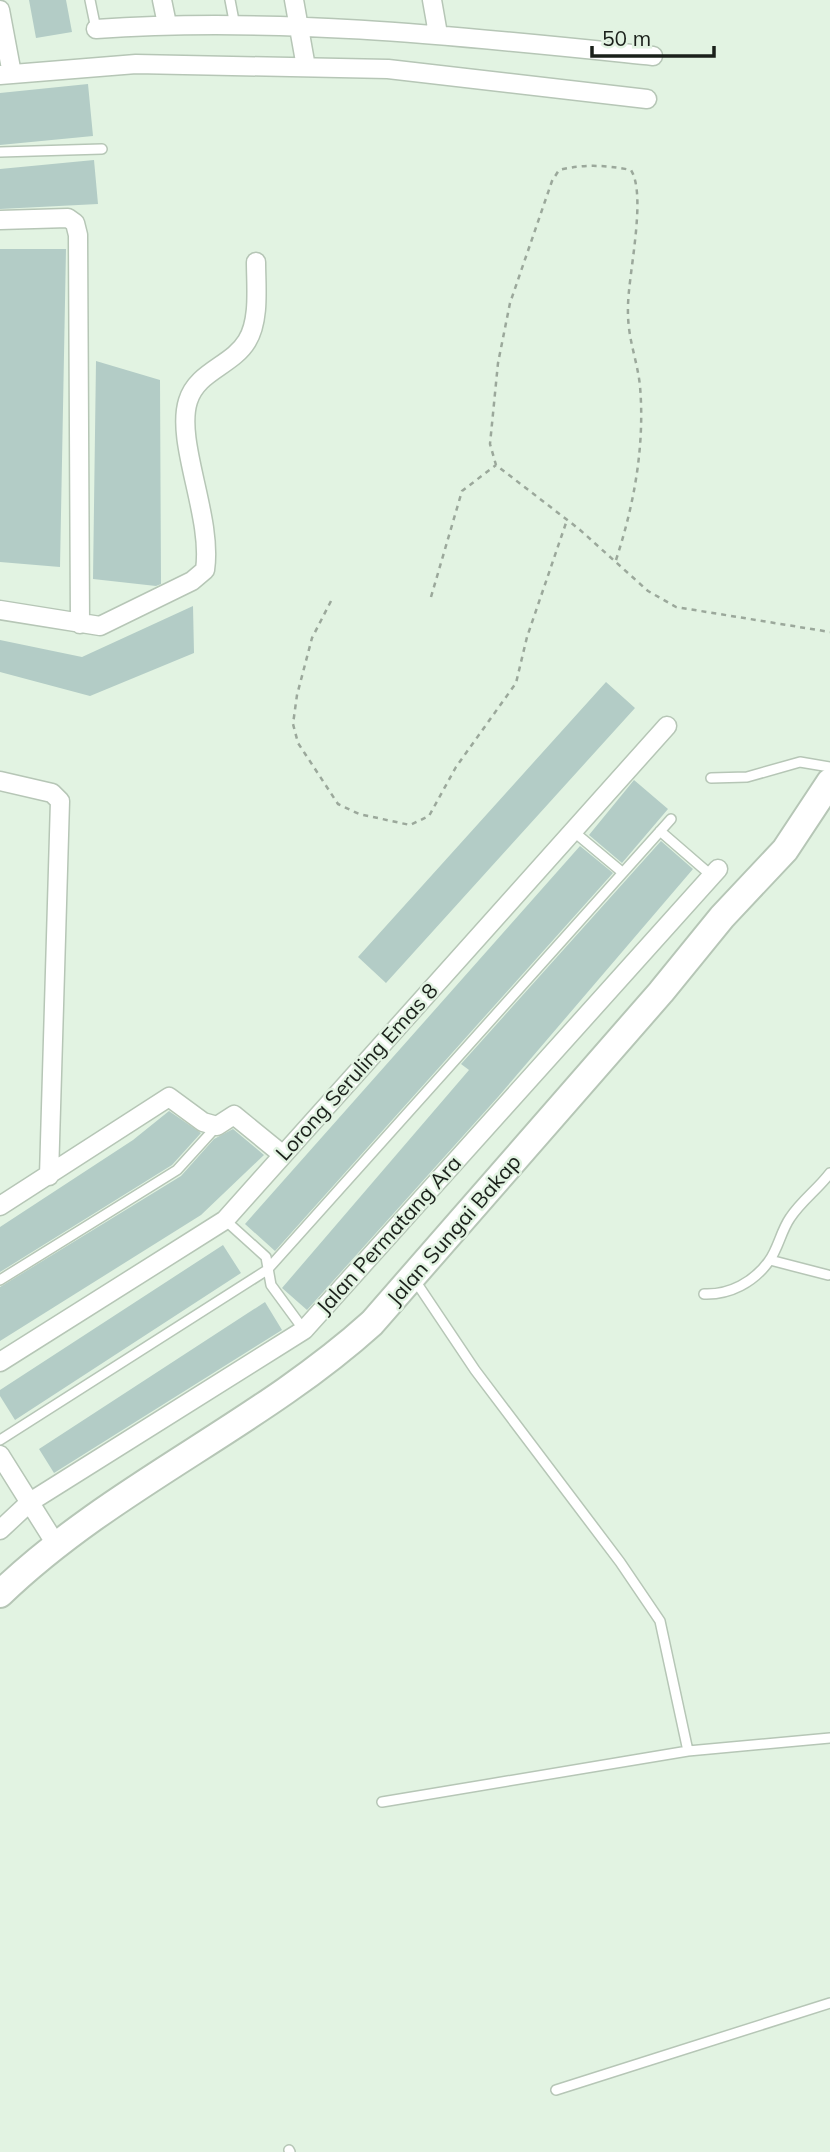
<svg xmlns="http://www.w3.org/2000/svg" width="830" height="2152" font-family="Mulish,sans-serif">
<rect width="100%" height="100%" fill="#e2f3e2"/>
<!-- building -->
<path fill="#b3ccc6" d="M29,0H66L72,32L36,38Z
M88,84L93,136L0,145V93Z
M94,160L98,204L0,209V169Z
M0,249H66L60,567L0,562Z
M96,361L160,380L161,584L156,586L93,579Z
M193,606L194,653L90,696L0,672V640L82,657Z
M606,682L635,708L386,983L358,957Z
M634,780L668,809L622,863L589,835Z
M661,841L693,869L498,1097L307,1310L282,1288L469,1070L461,1064Z
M580,846L613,873L275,1251L245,1224Z
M169,1111L201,1133L172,1165L0,1272V1227L133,1140Z
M233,1129L264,1155L201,1215L0,1341V1287L181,1176L214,1139Z
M223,1245L241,1273L15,1420L0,1396V1390Z
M265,1302L282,1330L54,1473L39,1449Z"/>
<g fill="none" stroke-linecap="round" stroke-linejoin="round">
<!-- service casing -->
<g stroke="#b6c6b6" stroke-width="12">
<path id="service" d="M90,0L96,29
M230,0L235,26
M0,152L102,149
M711,778L747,777L800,762L830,767
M573,831L622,872
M660,831L712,876
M225,1220L266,1257L271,1285L304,1330
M770,1260L828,1275
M414,1279L475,1370L620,1562L660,1621L688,1751
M0,1280L177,1170L217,1126
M704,1294C730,1295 754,1282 769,1261C778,1249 781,1231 790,1218C801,1201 818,1189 830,1173
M0,1440L267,1270L671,819
M382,1802L688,1751L830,1738
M556,2090L830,2003
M289,2150L290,2152"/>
</g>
<!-- minor casing -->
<g stroke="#b6c6b6" stroke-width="21">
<path id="minor" d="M162,0L167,24
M294,0L306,67
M432,0L438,34
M0,10L12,74
M96,29C281,16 468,37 653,56
M0,75L136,64L388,69L647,99
M0,220L68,218L75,223L78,235L80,624
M0,610L100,626L192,581L205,570C213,517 175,442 188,401C197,371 232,366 247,341C260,320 256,286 256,262
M0,781L52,793L60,801L49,1176
M0,1206L169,1097L203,1122L217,1126L234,1115L283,1155
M0,1362L225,1220L667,726
M0,1455L57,1546
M0,1530L30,1502L304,1330L718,869"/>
</g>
<!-- secondary casing -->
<g stroke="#b6c6b6" stroke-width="30">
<path id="secondary" d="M0,1594C111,1487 258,1426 372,1323L661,992L722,917L785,850L830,782"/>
</g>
<!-- path -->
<path stroke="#9ba89b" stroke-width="2.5" stroke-dasharray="5 5" stroke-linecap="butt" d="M616,560C634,505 645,446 640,386C637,358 627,338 628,307C628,275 647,196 631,170C605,165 584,164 559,170L552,181L510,303L498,363L490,444L496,465L579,529L648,591L676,607L830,632
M431,597L462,491L496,465
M331,601L312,638L297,695L293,724L298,743L338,804L359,814L410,825L429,816L456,767L516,683L527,637L567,520"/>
<!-- service -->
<use href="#service" stroke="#fff" stroke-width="9"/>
<!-- minor -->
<use href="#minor" stroke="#fff" stroke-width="18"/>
<!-- secondary -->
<use href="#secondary" stroke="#fff" stroke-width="26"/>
</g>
<g text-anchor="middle" stroke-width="5" stroke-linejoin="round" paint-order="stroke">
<!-- street labels -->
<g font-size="21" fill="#1a201a" stroke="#e2f3e2">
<text transform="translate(357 1072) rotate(-48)" y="7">Lorong Seruling Emas 8</text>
<text transform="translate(454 1230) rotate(-49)" y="7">Jalan Sungai Bakap</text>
<text transform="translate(389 1235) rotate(-48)" y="7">Jalan Permatang Ara</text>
</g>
</g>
<!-- scale -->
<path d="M592 46v10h122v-10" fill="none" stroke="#1a201a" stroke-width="3.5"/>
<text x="602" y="46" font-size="21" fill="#1a201a" stroke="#e2f3e2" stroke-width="5" paint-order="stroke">50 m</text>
</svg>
